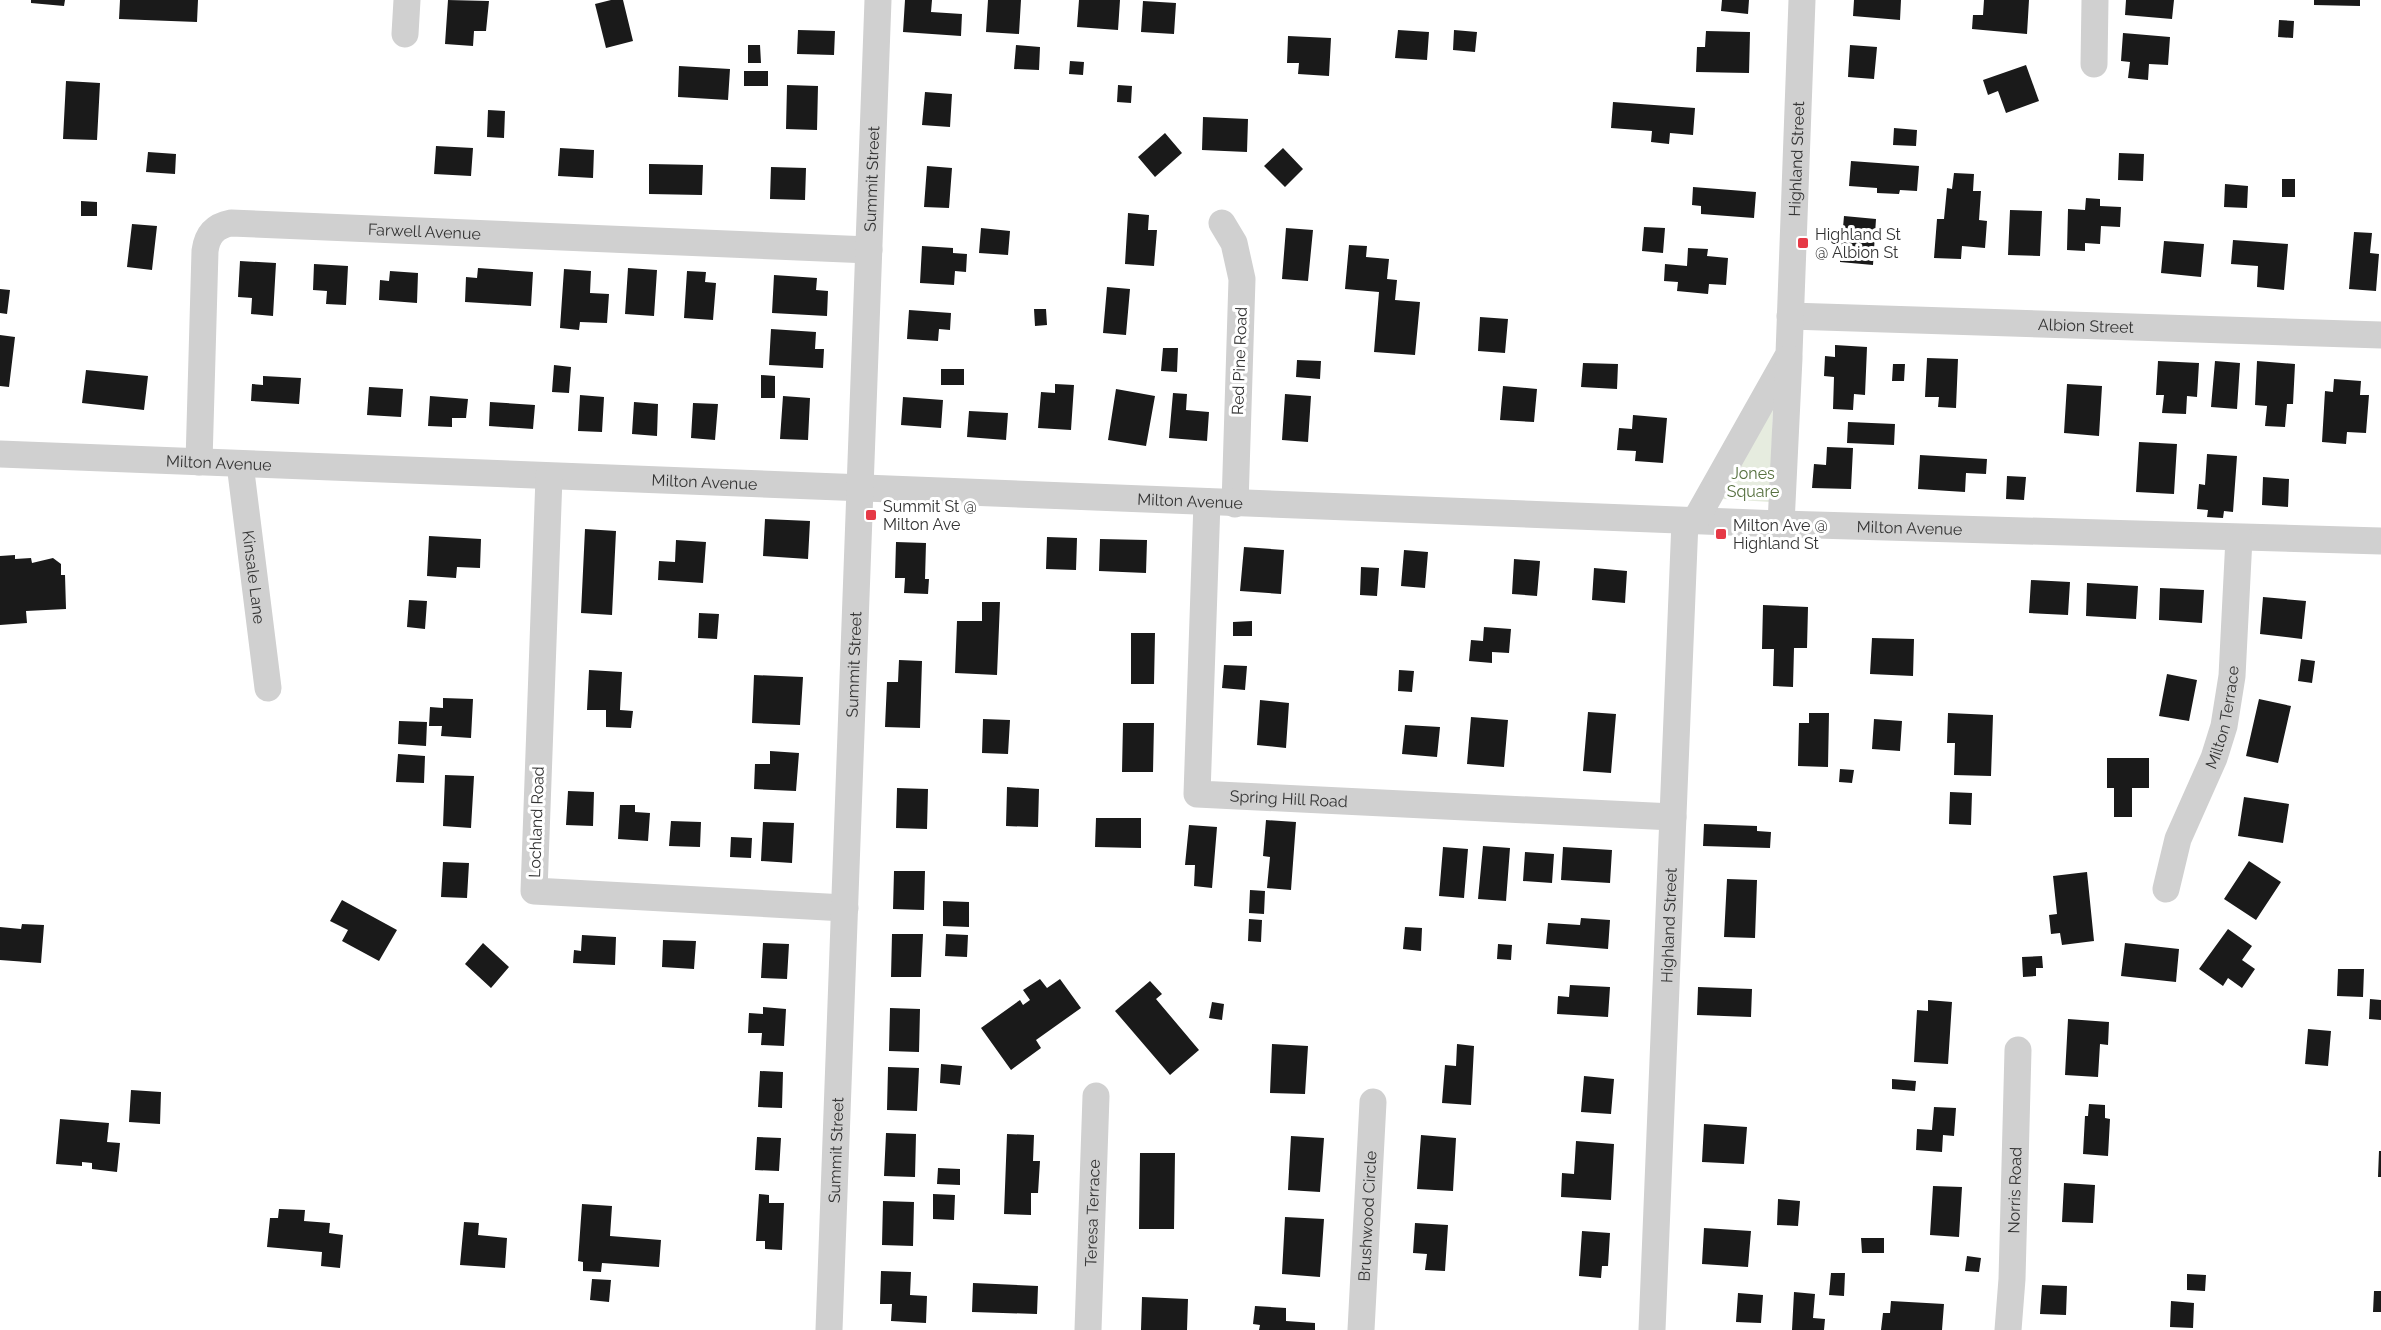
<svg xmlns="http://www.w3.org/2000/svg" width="2381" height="1330" font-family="Raleway,sans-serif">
<rect width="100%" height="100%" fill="#fff"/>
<!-- green -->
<path fill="#e6ecdf" d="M1773,406L1770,502L1723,499Z"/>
<!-- building -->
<path fill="#1a1a1a" d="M31,0H65L64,6L31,3Z
M120,0H198L197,22L119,19Z
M448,0L489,1L486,31H474L473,46L445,44Z
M611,0H623L633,41L606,48L595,4Z
M905,0H932L931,12L962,14L961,36L903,32Z
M988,0H1021L1019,34L986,32Z
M1079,0H1120L1118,30L1077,27Z
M1722,0H1749L1748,14L1721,11Z
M1854,0H1901L1900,20L1853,16Z
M1984,0H2029L2027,34L1972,29L1973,15H1983Z
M2126,0H2174L2172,19L2125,15Z
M2314,0H2360V6L2314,5Z
M1143,1L1176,3L1174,34L1141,32Z
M2279,20L2294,21L2293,38L2278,37Z
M798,30L835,31L834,55L797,54Z
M1398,30L1429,32L1427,60L1395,58Z
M1454,30L1477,32L1475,52L1453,50Z
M1706,31L1750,32L1749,73L1696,72L1697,47H1705Z
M2123,33L2170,37L2168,65L2149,64L2148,80L2128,78L2130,62L2121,61Z
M1288,36L1331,38L1329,76L1298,74L1299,63H1287Z
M748,45H760L761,63H748Z
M1016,45L1040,47L1039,70L1014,69Z
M1850,45L1877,47L1874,79L1848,77Z
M1070,61L1084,62L1083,75L1069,74Z
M2026,65L2039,101L2006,113L1998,91L1988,95L1983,80Z
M679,66L730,69L728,100L678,97Z
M744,71H768V86H744Z
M66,81L100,83L97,140L63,139Z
M787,85L818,86L817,130L786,129Z
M1118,85L1132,86L1131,103L1117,102Z
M925,92L952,94L950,127L922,125Z
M1613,102L1695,108L1693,135L1670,133L1669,144L1651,142L1652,131L1611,128Z
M488,110L505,111L504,138L487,137Z
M1203,117L1248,119L1247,152L1202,150Z
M1894,128L1917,130L1916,146L1893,145Z
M1165,133L1182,153L1155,177L1138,157Z
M436,146L473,148L471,176L434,174Z
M560,148L594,150L593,178L558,176Z
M1283,148L1303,169L1285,187L1264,166Z
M148,152L176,154L175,174L146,172Z
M2119,153L2144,154L2143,181L2118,180Z
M1851,161L1919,166L1917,191L1900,190L1899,194L1877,193V188L1849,186Z
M649,164L703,165L702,195L649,194Z
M927,166L952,168L949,208L924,207Z
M771,167L806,168L805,200L770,199Z
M1954,173L1974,174L1973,191H1981L1979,220L1987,221L1985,248L1962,246L1961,259L1934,258L1937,219H1944L1947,188L1952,189Z
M2282,179H2295V197H2282Z
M2225,184L2248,186L2247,208L2224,207Z
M1693,187L1756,192L1754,218L1701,214V206L1692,205Z
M2086,198L2100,199V206L2121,207L2120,227L2101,226L2100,244L2085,243V251L2067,250L2068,209L2085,210Z
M81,201L97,202V216H81Z
M2010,210L2042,211L2040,256L2008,255Z
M1128,213L1149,215L1148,230H1157L1154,266L1125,264Z
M1844,216L1876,219L1873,265L1840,262Z
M132,224L157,226L152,270L127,267Z
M1644,227L1665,228L1663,253L1642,251Z
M981,228L1010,231L1008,255L979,253Z
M1286,228L1313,230L1308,281L1282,279Z
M2354,232L2372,233L2370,253L2379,254L2376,291L2349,289Z
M2233,240L2288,244L2284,290L2257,287L2258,266L2231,264Z
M2164,241L2204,244L2201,277L2161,273Z
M1349,245L1367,246L1366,257L1389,259L1387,279L1397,280L1395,300L1420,302L1415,355L1374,352L1379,292L1345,289Z
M922,246L953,248V253L967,254L966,272L955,271L954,285L920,283Z
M1688,248L1708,249L1707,256L1728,258L1726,285L1709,284L1708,294L1677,291L1678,282L1664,281L1665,264L1687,266Z
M240,261L276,263L273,316L251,314L252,298L238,297Z
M314,264L348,266L346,305L326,304L327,291L313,290Z
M478,268L533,272L531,306L465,302L466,277L477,278Z
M628,268L657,270L654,316L625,314Z
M564,269L591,271L590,293L609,294L607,323L580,322L579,330L560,328Z
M390,271L418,273L417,303L379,300L380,280L389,281Z
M687,271L706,272L705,282L716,283L713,320L684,318Z
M774,275L817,278L816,290L828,291L827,316L772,313Z
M1107,287L1130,289L1126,335L1103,333Z
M0,289L10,290L7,314L0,313Z
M1034,309H1046L1047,325L1035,326Z
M909,310L951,313L950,330L939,329L938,341L907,339Z
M1480,317L1508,319L1505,353L1478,351Z
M771,329L816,332L815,349H824L823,368L769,365Z
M0,335L15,337L9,387L0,386Z
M1835,345L1867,347L1865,395L1854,394L1853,410L1833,409L1834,377L1824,376L1825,356L1835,357Z
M1163,348H1178L1177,372L1161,371Z
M1927,358L1958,359L1956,408L1938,407L1939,397H1925Z
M1297,360L1321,361L1320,379L1296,377Z
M2158,361L2199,363L2197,397L2187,396L2186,414L2162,413L2164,395H2156Z
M2215,361L2240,363L2237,409L2211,407Z
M2257,361L2295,364L2293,404H2287L2285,427L2265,426L2267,406L2255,405Z
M1583,363L1618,364L1617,389L1581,387Z
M1893,364H1905L1904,381H1892Z
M554,365L571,367L569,393L552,392Z
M941,369H964V385H941Z
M86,370L148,376L144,410L82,403Z
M761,375L775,376V398H761Z
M263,376L301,378L299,404L251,401L252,384L263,385Z
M2334,379L2361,381L2360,395H2369L2366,433L2347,432L2346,444L2322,442L2325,391L2333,392Z
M1055,384L1074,385L1071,430L1038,428L1041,392L1055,393Z
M2067,384L2102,386L2099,436L2064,433Z
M1503,386L1537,389L1534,422L1500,420Z
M369,387L403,389L401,417L367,415Z
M1116,389L1155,396L1146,446L1108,440Z
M1173,393L1187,394L1186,410L1209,412L1207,441L1169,438Z
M1285,394L1311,396L1308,442L1282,440Z
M580,395L604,397L602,432L578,431Z
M430,396L468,399L466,418H452V427L428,426Z
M783,396L810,398L808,440L780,439Z
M903,397L943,400L941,428L901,425Z
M490,402L535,405L533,429L489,426Z
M634,402L658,404L657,436L632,434Z
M693,403L718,404L715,440L691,438Z
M969,411L1008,413L1006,440L967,437Z
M1633,415L1667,418L1663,463L1635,461L1636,451L1617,450L1619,428L1632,429Z
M1848,422L1895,424L1894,445L1847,443Z
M2139,442L2177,444L2174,494L2136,492Z
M1827,447L1853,448L1851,489L1812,488L1814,464L1826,465Z
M2207,454L2237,456L2233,512L2224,511L2223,518L2207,517L2208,510L2197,509L2199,484L2205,485Z
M1920,455L1987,459L1986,474L1966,473L1965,492L1918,489Z
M2007,476L2026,477L2024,500L2006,499Z
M2263,477L2289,479L2288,507L2262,505Z
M765,519L810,521L808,559L763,556Z
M585,529L616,531L612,615L581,613Z
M429,536L481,539L480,568L457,567L456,578L427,576Z
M1047,537L1077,538L1076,570L1046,569Z
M1100,539L1147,540L1146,573L1099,571Z
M676,540L706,542L703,583L658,580L659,561L675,562Z
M896,542L926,543L925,579H929L928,594L904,593L905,578H895Z
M1244,547L1284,550L1281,594L1240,591Z
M1404,550L1428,552L1425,588L1401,586Z
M15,555V559L31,558L32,563L53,558L61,564V575H65L66,609L26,611L27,623L0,625V556Z
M1514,559L1540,561L1537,596L1512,594Z
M1361,567L1379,568L1377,596L1360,595Z
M1594,568L1627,571L1625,603L1592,600Z
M2031,580L2070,582L2068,615L2029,613Z
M2087,583L2138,586L2136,619L2086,616Z
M2160,588L2204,590L2202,623L2159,620Z
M2263,597L2306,601L2302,639L2260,634Z
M409,600L427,601L425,629L407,627Z
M982,602H1000L997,675L955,673L957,621H982Z
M1763,605L1808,607L1807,648H1794L1793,687L1773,686L1774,649H1762Z
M699,613L719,614L717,639L698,638Z
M1252,621V636H1233V622Z
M1484,627L1511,629L1509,653L1492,652V663L1469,661L1471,640L1483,641Z
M1131,633H1155L1154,684H1131Z
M1872,638L1914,639L1913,676L1870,674Z
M2301,659L2315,661L2312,683L2298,681Z
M899,660L922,661L920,728L885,727L887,682H898Z
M1224,665L1247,666L1245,690L1222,688Z
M589,670L622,672L620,710L633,711L631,728L606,727V710H587Z
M1399,670L1414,671L1412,692L1398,691Z
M2167,674L2197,680L2189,721L2159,716Z
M754,675L803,677L800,725L752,723Z
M443,698L473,699L471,738L441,736L442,726H429L430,707L443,708Z
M2259,699L2291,706L2278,763L2246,756Z
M1260,700L1289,703L1286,748L1257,745Z
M1588,712L1616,714L1611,773L1583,771Z
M1809,713H1829L1828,767L1798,766L1799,723H1809Z
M1948,713L1993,715L1991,776L1954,775L1955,743H1947Z
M1471,717L1508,720L1504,767L1467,764Z
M983,719L1010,720L1008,754L982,753Z
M1874,719L1902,721L1900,751L1872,749Z
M399,721L427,722L426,746L398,744Z
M1123,723H1154L1153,772H1122Z
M1405,725L1440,727L1437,757L1402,754Z
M770,751L799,753L796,791L754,789L755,764H770Z
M398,754L425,756L424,783L396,782Z
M2107,758H2149V788H2132V817H2114V788H2107Z
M1840,769L1854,770L1852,783L1839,782Z
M445,775L474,776L471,828L443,826Z
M1007,787L1039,789L1038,827L1006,826Z
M897,788L928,789L927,829L896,828Z
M568,791L594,792L593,826L566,825Z
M1950,792L1972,793L1971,825L1949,824Z
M2244,797L2289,804L2283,843L2238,836Z
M620,805H635V812L650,813L648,841L618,839Z
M1096,818H1141V848L1095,847Z
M1266,820L1296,822L1291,890L1267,888L1270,857L1263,856Z
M671,821L701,822L700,847L669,846Z
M763,822L794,823L792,863L761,861Z
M1704,824L1757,826V831L1771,832L1770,848L1703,846Z
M1189,825L1217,827L1212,888L1194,886L1195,865H1185Z
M731,837L752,838L751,858L730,857Z
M1483,846L1510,848L1506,901L1478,899Z
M1443,847L1468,849L1464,898L1439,896Z
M1563,847L1612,850L1610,883L1561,880Z
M1525,852L1554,854L1552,883L1523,881Z
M2249,861L2281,882L2256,920L2224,899Z
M443,862L469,863L467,898L441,897Z
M894,871H925L924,910L893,909Z
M2087,872L2094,941L2062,945L2060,933L2051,934L2049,915L2057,914L2053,876Z
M1727,879L1757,880L1755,938L1724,937Z
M1250,890L1265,891L1264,914L1249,913Z
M342,900L397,930L379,961L342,941L348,930L330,921Z
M943,901L969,902V927L943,926Z
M1581,918L1610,920L1608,949L1546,944L1548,923L1580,925Z
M1249,919L1262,920L1261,942L1248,941Z
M22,924L44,925L41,963L0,960V927L21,929Z
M1405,927L1422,928L1421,951L1403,949Z
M2228,929L2252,946L2242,960L2255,969L2242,988L2228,978L2223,986L2199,969Z
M892,934H923L921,977H891Z
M946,934L968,935L967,957L945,956Z
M582,935L616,937L615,965L573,963L574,950L581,951Z
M663,940L696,941L694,969L662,967Z
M483,943L509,967L491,988L465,964Z
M763,943L789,944L787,979L761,978Z
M2125,943L2179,949L2176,982L2121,976Z
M1498,944L1512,945L1511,960L1497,959Z
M2042,956L2043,968H2036V976L2023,977L2022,957Z
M2338,969H2364L2363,997L2337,996Z
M1040,979L1047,988L1060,979L1081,1008L1036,1040L1041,1048L1011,1070L981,1028L1020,1000L1023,1005L1030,1000L1023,990Z
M1150,981L1162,994L1156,999L1199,1050L1170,1075L1115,1011Z
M1570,985L1610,987L1608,1017L1557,1014L1558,996L1569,997Z
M1698,987L1752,989L1751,1017L1697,1015Z
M2370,999L2381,1000V1020L2369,1019Z
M1928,1000L1952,1002L1948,1064L1914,1062L1917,1010L1928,1011Z
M1212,1002L1224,1004L1222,1020L1209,1018Z
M763,1007L786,1009L784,1046L761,1045L762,1033H748L749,1013L763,1014Z
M890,1008L920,1009L919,1052L889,1051Z
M2068,1019L2109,1022L2108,1045L2100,1044L2098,1077L2065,1075Z
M2308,1029L2331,1031L2328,1066L2305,1064Z
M1272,1044L1308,1046L1305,1094L1270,1093Z
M1457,1044L1474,1046L1471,1105L1442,1103L1445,1065L1456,1066Z
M941,1064L962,1066L960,1085L940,1083Z
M888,1067L919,1068L917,1111L887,1110Z
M760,1071L783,1072L782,1108L758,1107Z
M1584,1076L1614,1079L1611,1114L1581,1112Z
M1892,1079L1916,1081L1915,1091L1892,1089Z
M131,1090L161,1092L160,1124L129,1122Z
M2089,1104L2105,1105V1118L2110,1119L2108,1156L2083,1154L2085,1116H2088Z
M1934,1107L1956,1108L1954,1136L1943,1135L1942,1152L1916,1150L1917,1129L1932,1130Z
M60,1119L109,1123L107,1142L120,1143L117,1172L92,1169V1163L82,1162V1166L56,1164Z
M1704,1124L1747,1127L1744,1164L1702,1162Z
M886,1133L916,1134L915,1177L884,1176Z
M1007,1134L1034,1135L1033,1161H1040L1038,1193H1031V1215L1004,1214Z
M1421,1135L1456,1138L1453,1191L1417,1189Z
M1291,1136L1324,1138L1320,1192L1288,1190Z
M757,1137L781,1138L779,1171L755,1170Z
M1576,1141L1614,1144L1611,1200L1561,1197L1562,1173L1574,1174Z
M2379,1151H2381V1177H2378Z
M1140,1153H1175L1174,1229H1139Z
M938,1168L960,1169V1185L937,1184Z
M2064,1183L2095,1185L2093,1223L2062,1222Z
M1933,1186L1962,1187L1959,1237L1930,1235Z
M759,1194L769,1195V1203H784L782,1250L765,1249V1241H756Z
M933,1194L955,1195L954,1220L933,1219Z
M1778,1199L1800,1201L1798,1226L1777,1225Z
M883,1201L914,1202L913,1246L882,1245Z
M582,1204L612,1206L610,1236L661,1240L659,1267L602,1263L601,1272L583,1271V1262L578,1261Z
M279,1209L305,1210L304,1221L330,1223L329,1233L343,1235L340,1268L321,1266L322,1252L267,1247L270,1218H278Z
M1285,1217L1324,1219L1320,1277L1282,1274Z
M464,1222L479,1223L478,1235L507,1238L505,1268L460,1265Z
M1415,1223L1448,1225L1445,1271L1425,1270L1427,1254L1413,1253Z
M1704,1228L1751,1231L1748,1267L1702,1264Z
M1582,1231L1610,1233L1608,1266H1602L1601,1278L1579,1276Z
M1861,1238H1884V1253H1862Z
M1967,1256L1981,1258L1979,1272L1965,1271Z
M881,1271L911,1272L910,1295L927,1296L926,1323L891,1321L892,1304H880Z
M1831,1273H1845L1844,1296L1829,1295Z
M2187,1274L2206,1275L2205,1291L2187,1290Z
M592,1279L611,1280L609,1302L590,1300Z
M973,1283L1038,1286L1037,1314L972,1312Z
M2042,1285L2067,1286L2066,1315L2040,1314Z
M2374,1291H2381V1312H2373Z
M1794,1292L1815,1294L1813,1318L1825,1319L1824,1330H1792Z
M1738,1293L1763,1295L1761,1323L1736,1322Z
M1142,1297L1188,1299L1187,1330H1141Z
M1891,1301L1944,1304L1942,1330H1881L1883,1313H1890Z
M2171,1301L2194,1303L2193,1328L2170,1327Z
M1255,1306L1286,1308V1321L1315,1323V1330H1259L1260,1325L1253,1324Z"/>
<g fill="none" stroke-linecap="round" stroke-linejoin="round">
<!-- minor -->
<g stroke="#d0d0d0" stroke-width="27">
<path d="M405,34L407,0"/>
<path d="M2094,64L2095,0"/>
<path d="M1222,223L1234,243L1242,279L1235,504"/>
<path id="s1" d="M1790,316L2381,335"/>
<path id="s2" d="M0,454L1781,524L2381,541"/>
<path id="s3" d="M199,462L205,251C207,235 215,226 231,223L869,250"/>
<path id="s4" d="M240,464L268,688"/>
<path d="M549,477L534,891L845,908"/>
<path id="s5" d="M1207,502L1197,794L1673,817"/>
<path id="s6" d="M1695,521L1789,354L1802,0"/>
<path d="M1781,524L1789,358"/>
<path id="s7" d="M2166,889L2178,839L2214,758L2224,726L2232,676L2239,538"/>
<path id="s8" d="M829,1330L878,0"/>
<path id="s9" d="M1088,1330L1096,1096"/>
<path id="s10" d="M1361,1330L1373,1102"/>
<path id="s11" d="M1652,1330L1685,521"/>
<path id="s12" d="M2008,1330L2012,1279L2018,1050"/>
</g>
</g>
<!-- markers -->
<g fill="#e63946" stroke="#fff" stroke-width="2">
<rect x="1797" y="237" width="12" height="12" rx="3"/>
<rect x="865" y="509" width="12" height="12" rx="3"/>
<rect x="1715" y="528" width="12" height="12" rx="3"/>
</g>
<g text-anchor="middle" stroke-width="6" stroke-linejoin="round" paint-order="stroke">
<!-- street labels -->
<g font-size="16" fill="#333" stroke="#fff">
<text dy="6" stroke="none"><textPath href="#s6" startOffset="387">Highland Street</textPath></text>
<text dy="6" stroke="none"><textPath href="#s8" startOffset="1152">Summit Street</textPath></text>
<text dy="6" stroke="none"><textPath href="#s3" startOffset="446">Farwell Avenue</textPath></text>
<text dy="6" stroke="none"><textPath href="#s1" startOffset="296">Albion Street</textPath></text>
<text transform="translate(1239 361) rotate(-88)" y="6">Red Pine Road</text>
<text dy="6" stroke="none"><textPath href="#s2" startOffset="219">Milton Avenue</textPath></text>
<text dy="6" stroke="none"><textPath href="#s2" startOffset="705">Milton Avenue</textPath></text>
<text dy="6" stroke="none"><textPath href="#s2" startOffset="1191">Milton Avenue</textPath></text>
<text dy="6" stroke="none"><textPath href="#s2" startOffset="1911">Milton Avenue</textPath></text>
<text dy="6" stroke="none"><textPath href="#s4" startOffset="114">Kinsale Lane</textPath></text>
<text dy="6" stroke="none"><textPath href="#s8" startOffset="666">Summit Street</textPath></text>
<text dy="6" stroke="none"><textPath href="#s7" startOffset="182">Milton Terrace</textPath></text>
<text dy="6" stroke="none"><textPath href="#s5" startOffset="384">Spring Hill Road</textPath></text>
<text transform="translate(536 822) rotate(-88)" y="6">Lochland Road</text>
<text dy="6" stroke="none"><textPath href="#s11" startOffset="405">Highland Street</textPath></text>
<text dy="6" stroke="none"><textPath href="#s8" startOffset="180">Summit Street</textPath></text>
<text dy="6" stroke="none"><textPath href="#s12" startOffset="140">Norris Road</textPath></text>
<text dy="6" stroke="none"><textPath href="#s9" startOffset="117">Teresa Terrace</textPath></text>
<text dy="6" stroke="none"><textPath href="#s10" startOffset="114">Brushwood Circle</textPath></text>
</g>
<!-- poi labels -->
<g font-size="16" fill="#333" stroke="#fff" text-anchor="start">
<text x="1815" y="240">Highland St<tspan x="1815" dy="18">@ Albion St</tspan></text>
<text x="883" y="512">Summit St @<tspan x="883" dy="18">Milton Ave</tspan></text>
<text x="1733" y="531">Milton Ave @<tspan x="1733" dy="18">Highland St</tspan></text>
</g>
<!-- park labels -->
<g font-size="16" fill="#56703f" stroke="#fff">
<text x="1753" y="479">Jones<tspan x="1753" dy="18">Square</tspan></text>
</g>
</g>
</svg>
